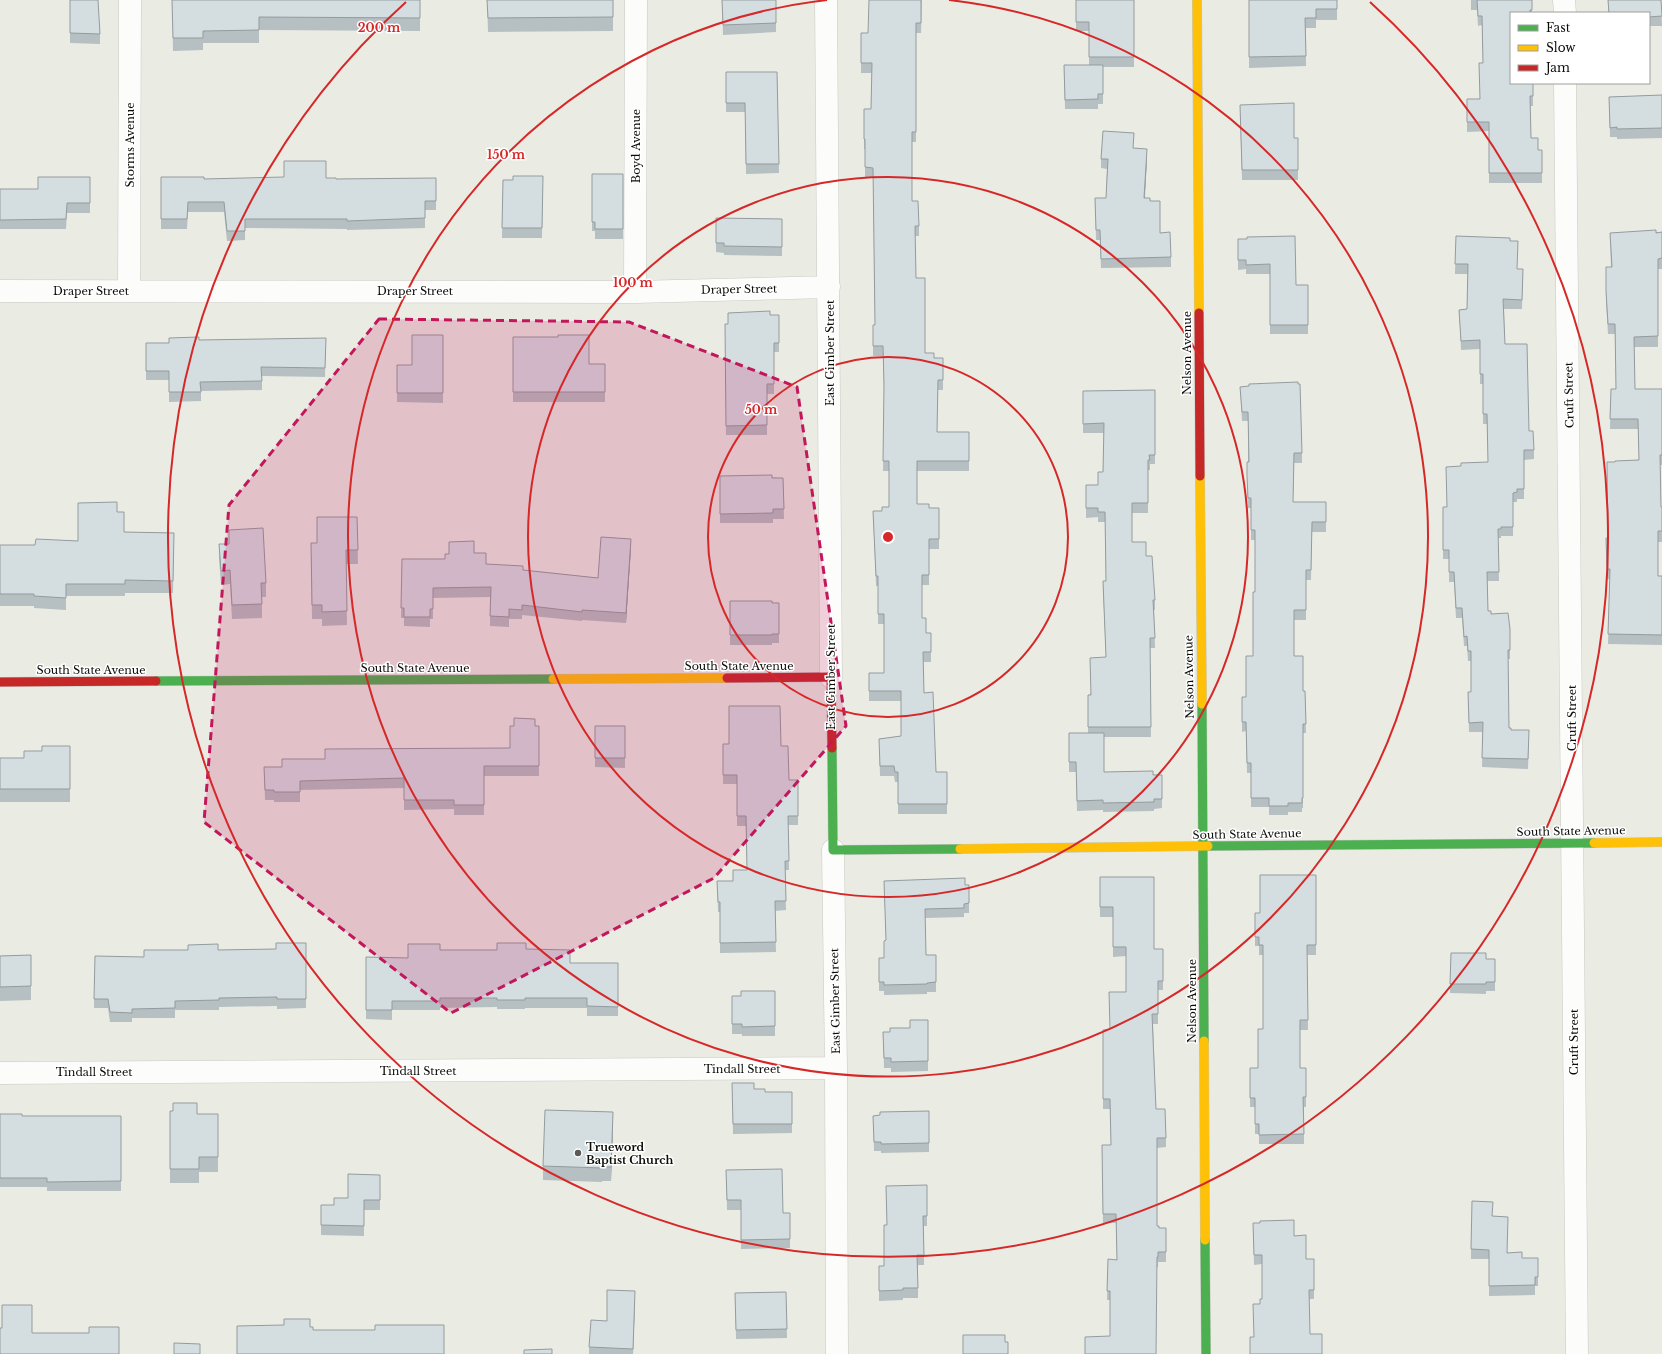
<svg xmlns="http://www.w3.org/2000/svg" width="1662" height="1354" font-family="'Libre Baskerville',serif">
<rect width="100%" height="100%" fill="#eaece4"/>
<g fill="none" stroke-linecap="round" stroke-linejoin="round">
<!-- street casing -->
<g stroke="#c7c8c2" stroke-width="23">
<path id="street" d="M826,0L831,677
M1564,0L1565,13
M1565,83L1577,1354
M0,291L635,292L829,287
M129,291L130,0
M635,292L636,0
M833,850L836,1068L837,1354
M0,1073L836,1068"/>
</g>
<!-- fast casing -->
<g stroke="#c7c8c2" stroke-width="10">
<path id="fast" d="M156,681L553,679
M1202,704L1204,1041
M832,748L833,850L960,849
M1208,846L1594,843
M1205,1240L1206,1354"/>
</g>
<!-- slow casing -->
<g stroke="#c7c8c2" stroke-width="10">
<path id="slow" d="M1197,0L1199,313
M1200,476L1202,704
M553,679L727,678
M1594,843L1662,842
M960,849L1208,846
M1204,1041L1205,1240"/>
</g>
<!-- jam casing -->
<g stroke="#c7c8c2" stroke-width="10">
<path id="jam" d="M1199,313L1200,476
M727,678L831,677L832,748
M0,682L156,681"/>
</g>
<!-- street -->
<use href="#street" stroke="#fcfcfb" stroke-width="22"/>
<!-- fast -->
<use href="#fast" stroke="#4caf50" stroke-width="9"/>
<!-- slow -->
<use href="#slow" stroke="#ffc107" stroke-width="9"/>
<!-- jam -->
<use href="#jam" stroke="#c62828" stroke-width="9"/>
</g>
<!-- wall -->
<path fill="#b6bfc2" d="M70,0L100,34V44L70,43Z
M172,0H420V31L259,30V43H203V50L173,51Z
M487,0H613V31L488,32Z
M722,0L776,23V32L723,35Z
M922,0L921,33H916V142H912V201L919,226V236H915L916,278L925,353L934,358H943V390H938L937,432H969V471H917V504L929,508H939V549H929V585H922V618L926,633H931V662H923L924,693L936,772H947V814H898V782H895L894,776H880L879,739L901,736V701H869V673H884V624H878V586H876L873,511H882L889,507V471H883L884,393L883,356H873V325H875L873,177H865V149H864V109H871L872,73H861V33H868Z
M1076,0H1134V67H1103V104H1098V109H1065L1064,65H1089V31H1076Z
M1249,0H1337V20H1316V28H1306V66L1249,68Z
M1471,0H1532V13H1511L1533,96V106H1530L1531,138L1538,150H1542V183H1489V131L1467,132V99H1480L1483,63L1482,25L1478,26L1477,10H1471Z
M1608,0H1661L1662,26H1649V13H1608Z
M726,72H777L779,173L746,174L745,112H726Z
M1662,95V138L1617,139V137H1610L1609,97Z
M1240,114L1294,138H1298V180H1242Z
M1133,148L1147,159L1145,198L1150,201L1160,233L1171,257V267L1101,268L1100,240H1096L1095,198H1106L1107,169L1101,168V159Z
M592,174H623V239H595V231H592Z
M543,176L542,238H502L503,180H513Z
M90,177V213H67L66,229H0V189H38Z
M161,177L204,179L326,178L336,179L436,178V210H425V228L347,230V229L245,228V240L227,241L224,212H188L187,229H161Z
M716,218L782,219V256L724,255V253L716,252Z
M1662,232V269H1658V347H1634L1635,389H1662V465H1660L1661,507H1662V542H1658V576H1662V645L1608,644L1610,579H1607L1606,538H1608L1615,462L1639,460L1638,429H1610L1611,389H1616L1615,334H1608L1606,301V267H1611L1610,233Z
M1456,236L1510,241L1517,269H1523L1522,309H1504L1505,344L1534,450V459L1524,460V499H1517V502H1513V536H1501V538H1498L1499,581H1487L1488,611L1510,629V659H1508L1509,728L1511,730L1529,740L1528,769L1482,767L1483,732H1469L1468,692H1471V661H1468L1467,646H1464L1462,618H1456L1454,582H1449V559H1443V507H1447L1461,466L1488,462L1487,424H1483V384H1480V349L1461,350L1459,310L1467,309L1468,274H1455Z
M1238,239L1296,285H1308V334H1270V274H1246V269L1238,270Z
M770,315H779V352H774V394H767V435H726L725,324H728Z
M443,335V403L397,402V365H412Z
M513,337H558L589,364H605V402H513Z
M326,338L325,377L262,376V390L201,391V401L169,402V380H146V343H169L199,340Z
M1240,387L1302,453V463H1294L1293,502H1326V532H1312L1311,580H1306V620H1294V656L1303,691H1305L1306,733H1303V808H1302V812H1288V815H1269V807H1251V773H1247L1246,731L1242,732V697H1246L1253,656L1255,592V540H1251V508H1248L1247,485V476L1248,462V421H1242Z
M1155,390V464H1150V470H1148V513H1132V542L1146,556L1155,600V610H1154L1155,648H1150L1151,737H1104V772L1162,775V808L1154,809V811L1103,812V810L1077,811L1076,772H1069V733H1088V695H1090L1106,657L1103,591V581H1106L1105,522H1098V517L1086,518V485H1098L1103,472L1104,433H1083V391Z
M720,476L783,478L784,519H773V523H720Z
M117,512L124,532L174,533L173,593H125V596H66V610L34,608V606H0V545H35L78,541Z
M357,517L358,564H346L347,625L322,626V619H312L311,557L317,543Z
M229,530L266,583V597H262V618L232,619L230,584L221,585L219,558V544H229Z
M449,542L474,553L486,564L523,570L598,578L631,548L626,623L582,620V621L522,615V619H509V627L490,626V597L433,598V619H430V627L404,626V618H401L402,559H445L449,554Z
M730,601L779,603V643H772V645H730Z
M535,726H539V776H484V815H454V809L404,810V788L300,790V802H274V800H265L264,767H282L325,759L510,748Z
M595,726H625V768L595,767Z
M723,744L781,746L789,780H798V825H788L789,870H785L786,910L775,911L776,952L720,953V912H718L717,881H733L747,870L746,826H737V784H723Z
M70,746V802H0V758H24L42,751Z
M1316,875V955H1307L1308,1030H1300V1068H1306V1107H1304V1144H1259V1134H1255V1107H1250V1068H1258L1263,1029V955H1259V946H1255V913H1260Z
M1100,877L1154,949L1163,981V990H1158V1024H1153L1156,1109L1166,1138V1147L1157,1148V1226L1159,1228H1166V1262H1158V1267H1157L1110,1336V1300H1107L1108,1259L1117,1260L1116,1223H1103L1102,1145H1111L1110,1109H1103V1030L1110,1029L1126,992V956L1113,957V917H1100Z
M884,881L969,885V913H964V917L925,918L926,955H936V992H927V994L884,995V991H879V958H884L886,940Z
M306,943V1008L277,1009V1006L219,1007V1010H175V1018H132V1022H110L108,1008H94V999L144,957L218,950L276,949Z
M526,949L570,963H618V1016H587V1008H525V1009H497V1007L440,1008V1010H392V1020L366,1019V957L408,958L440,950H497Z
M1451,953L1486,959H1495V991H1486V994L1450,993Z
M31,955V1000L0,1001V956Z
M775,991V1036H742V1034H732V996H741Z
M928,1020V1071L891,1072V1068H884L883,1032H890L910,1028Z
M732,1083L765,1092H792V1133L733,1134Z
M170,1111L197,1114H218V1172H199V1183H170Z
M929,1111V1152L881,1153V1151H874L873,1116Z
M0,1114L22,1116H121V1191H47V1187H0Z
M613,1126L611,1181H602V1182L543,1180V1166Z
M726,1170L783,1213H790V1248L741,1249V1210H727Z
M380,1175V1210H364V1236L321,1235V1205H334L348,1198Z
M886,1186L927,1216V1226H924V1265H918V1298H903V1300L879,1301V1266H884L887,1225Z
M1492,1216L1508,1253L1522,1258H1538V1286H1535V1295L1489,1296V1259H1471V1249Z
M1253,1223L1294,1236L1306,1259H1314V1299H1310L1254,1337L1260,1304L1262,1299V1264L1254,1265Z
M786,1292L787,1338L736,1339L735,1293Z
M635,1301L633,1354H589V1347L607,1321Z"/>
<!-- shaded-wall -->
<path fill="#949b9e" d="M1147,149V159L1144,207V198Z
M631,539V548L626,623V613Z
M613,1112V1126L611,1181V1167Z
M635,1291V1301L633,1354V1349Z"/>
<!-- building -->
<path fill="#d4dee1" stroke="#949b9e" d="M70,0H98L100,34L70,33Z
M172,0H420V18L259,17V30L203,31V38H173Z
M487,0H613V17L488,18Z
M722,0H776V23L723,25Z
M869,0H921V23H916V132H912V201H918L919,226H915L916,278H925V353H934V358H943V380H938L937,432H969V461H917V504H929V508H939V539H929V575H922V618H926V633H931V652H923L924,693L933,692L936,772H947V804H898V772H895L894,766H880L879,739L901,736V691H869V673H884V614H878V576H876L873,511H882V507H889V461H883L884,385L883,346H873V325H875L873,168L865,167V139H864V109H871L872,63H861V33H868Z
M1076,0H1134V57H1089V22H1076Z
M1249,0H1337V9H1316V18H1305L1306,56L1249,57Z
M1477,0H1532V10H1530V13H1511V83H1533V96H1530L1531,138H1538V150H1542V173H1489V122H1467V99H1480L1479,63H1483L1482,16H1478Z
M1608,0H1661L1662,16L1649,17V13H1609Z
M1064,65H1103V94H1098V99L1065,100Z
M726,72H777L779,164H746L745,103H726Z
M1662,95V128L1617,129V127L1610,128L1609,97Z
M1294,103V138H1298V170H1242L1240,105Z
M1103,131L1134,133L1133,148L1147,149L1144,198H1150V201H1160V233L1170,232L1171,257L1101,259L1100,230H1096L1095,198H1106L1108,159H1101Z
M284,161H326V178H336V179L436,178V201H425V218L347,221V219H245V231H227L224,202H188L187,219H161V177H204V179L284,177Z
M592,174H623V229H595V222H592Z
M513,176H543L542,228H502L503,180H513Z
M38,177H90V203H67L66,219L0,220V189H38Z
M716,218L782,219V247L724,246V243H716Z
M1656,230V233L1662,232V258L1658,259V336L1634,337L1635,389H1662V455H1660L1661,507H1662V531H1658V576H1662V635L1608,634L1610,569H1607L1606,538H1608L1607,462H1615V461L1639,460L1638,419H1610L1611,389H1616L1615,324H1608L1606,291V267H1612L1610,233Z
M1295,236L1296,285H1308V325H1270V264L1246,265V260H1238V239H1247V237Z
M1456,236L1510,238V241H1518L1517,269H1523L1522,300L1503,299L1505,344H1527L1529,431H1533L1534,450H1524V489H1517V492L1513,493V527H1501V529H1498L1499,572H1487L1488,611H1491V614L1508,613L1510,629V650H1508L1509,728H1511V730H1529L1528,759L1482,758L1483,722L1469,723L1468,692H1471V651H1468L1467,636L1464,637L1462,608H1456L1454,572H1449V550H1443V507H1447L1446,467L1461,466V463L1488,462L1487,414H1483V374H1480V340L1461,341L1459,310L1467,309L1468,264H1455Z
M770,311V315H779V343H774V384H767V425L726,426L725,324H728V313Z
M412,335H443V393H397V365H412Z
M558,335H589V364H605V392H513V337H558Z
M199,337V340L326,338L325,368L261,367L262,381L200,382L201,392H169V371H146V343H169V338Z
M1298,382V384H1300L1302,453H1294L1293,502H1326V522H1312L1311,570H1306V610H1294V656H1303V691H1305L1306,724H1303V798H1302V803H1288V806H1269V798H1251V763H1247L1246,722H1242V697H1246V656H1253V592H1255V530H1251V498H1248L1247,476V462H1249L1248,412H1242L1240,387L1249,386V384Z
M1155,390V455H1149L1150,460H1148V503H1132V542H1146V556H1152L1155,600H1153L1155,638H1150L1151,727H1088V695H1091L1090,658L1106,657L1103,581H1106L1105,512H1098V508H1086V485H1098V472H1103L1104,423L1083,424V391Z
M772,475V478H783L784,509H773V513L720,514V476Z
M117,502V512H124V532L174,533L173,581L125,580V584H66V598L34,596V594H0V545H35L36,539L78,541V503Z
M317,517H357L358,550H346L347,611L322,612V605H312L311,543H317Z
M263,528L266,583H261L262,604L232,605L230,570L221,571L219,544H229V530Z
M601,537L631,539L626,613L582,610V612L522,605V610L509,609V617L490,616L491,587L433,588V609H430V617H404V608H401L402,559H445V554H449V542L474,541V553H486V564L523,566V570L598,578Z
M730,601H772V603H779V634H772V635H730Z
M729,706H780L781,746H788L789,780H798V816H788L789,861H785L786,901H775L776,942L720,943V902H718L717,881H733V870H747L746,816H737V775H723V744H729Z
M514,718L535,719V726H539V766H484V805H454V800H404V778L300,781V792H274V790H265L264,767H282V759H325V749L510,748V726H514Z
M595,726H625V758H595Z
M1069,733H1104V772L1153,771V775H1162V799H1154V802L1103,803V800L1077,801L1076,762H1069Z
M42,746H70V789H0V758H24V751H42Z
M1260,875H1316V945H1307L1308,1020H1300V1068H1306V1097H1303L1304,1134L1259,1135V1124H1255V1098H1250V1068H1258V1029H1263V945H1259V937H1255V913H1260Z
M1100,877H1154V949H1163V981H1158V1014H1152L1156,1109H1165L1166,1138H1157V1226H1159V1228H1166V1252H1158V1257H1157L1156,1354H1085V1337L1110,1336V1291H1107L1108,1259L1117,1260L1116,1214H1103L1102,1145H1111L1110,1099H1103V1030L1110,1029L1109,992H1126V947H1113V907H1100Z
M965,878V885H969V903L964,904V908L925,909L926,955H936V982L927,983V984L884,985V982H879V958H884V941L886,940L884,881Z
M276,943H306V999H277V997L219,998V1000L175,1001V1008L132,1009V1013L110,1012L108,999H94L95,956L144,957V950H188V945L218,944V950L276,949Z
M497,943H526V949L570,950V963H618V1007L587,1006V998H525V1000H497V998H440V1001H392V1010H366V957L408,958V944H440V950H497Z
M1451,953H1486V959H1495V982H1486V984H1450Z
M31,955V986L0,987V956Z
M741,991H775V1026L742,1027V1024H732V996H741Z
M910,1020H928V1061L891,1062V1058H884L883,1032H890V1028H910Z
M732,1083H754V1089H765V1092H792V1124H733Z
M173,1103H197V1114H218V1157H199V1169H170V1111H173Z
M545,1110L613,1112L611,1167H602V1168L543,1166Z
M929,1111V1143L881,1144V1142H874L873,1116L880,1115V1112Z
M0,1114H22V1116H121V1181L47,1182V1178H0Z
M782,1169L783,1213H790V1239L741,1240V1200H727L726,1170Z
M348,1174L380,1175V1200H364V1226L321,1225V1205H334V1198H348Z
M927,1185V1216H923L924,1255H917L918,1288H903V1290L879,1291V1266H884V1225H887L886,1186Z
M1472,1201L1493,1202L1492,1216L1508,1217L1507,1253L1522,1252V1258H1538V1277H1535V1285L1489,1286V1250L1471,1249Z
M1294,1220V1236L1306,1235V1259H1314V1290H1309L1310,1334H1322V1354H1250V1337H1254L1253,1304H1260V1299H1262V1255H1254L1253,1223H1260V1221Z
M607,1290L635,1291L633,1349L589,1347L591,1320L607,1321Z
M786,1292L787,1329L736,1330L735,1293Z
M2,1305H32V1333H89V1327H119V1354H0V1328H2Z
M284,1319H310V1327H313V1330H375V1325H444V1354H237V1326L284,1325Z
M963,1335H1005V1342H1008V1354H963Z
M174,1343L200,1344V1354H174Z
M552,1349V1354H524V1350Z"/>
<!-- marked area -->
<path fill="#c2185b" fill-opacity="0.2" stroke="#c2185b" stroke-width="3" stroke-dasharray="8 5" stroke-linejoin="round" d="M379,319L629,322L797,387L846,726L714,878L451,1013L204,822L229,505Z"/>
<!-- distance rings -->
<g fill="none" stroke="#d62828" stroke-width="2">
<circle cx="888" cy="537" r="180"/>
<circle cx="888" cy="537" r="360"/>
<path d="M949 0A540 540 0 1 1 827 0"/>
<path d="M1370 2A720 720 0 1 1 406 2"/>
</g>
<!-- markers -->
<circle fill="#595a55" stroke="#fff" stroke-width="1.5" cx="578" cy="1153" r="4"/>
<g text-anchor="middle" stroke-width="3" stroke-linejoin="round" paint-order="stroke">
<!-- street labels -->
<g font-size="11" fill="#0b0c08" stroke="#fff">
<text transform="translate(130 145) rotate(-90)" y="4">Storms Avenue</text>
<text transform="translate(636 146) rotate(-90)" y="4">Boyd Avenue</text>
<text transform="translate(739 289) rotate(-1)" y="4">Draper Street</text>
<text x="91" y="295">Draper Street</text>
<text x="415" y="295">Draper Street</text>
<text transform="translate(830 353) rotate(-90)" y="4">East Gimber Street</text>
<text transform="translate(1187 353) rotate(-90)" y="4">Nelson Avenue</text>
<text transform="translate(1569 395) rotate(-91)" y="4">Cruft Street</text>
<text x="739" y="670">South State Avenue</text>
<text x="415" y="672">South State Avenue</text>
<text x="91" y="674">South State Avenue</text>
<text transform="translate(831 677) rotate(-90)" y="4">East Gimber Street</text>
<text transform="translate(1189 677) rotate(-91)" y="4">Nelson Avenue</text>
<text transform="translate(1572 718) rotate(-90)" y="4">Cruft Street</text>
<text transform="translate(1571 831) rotate(-1)" y="4">South State Avenue</text>
<text transform="translate(1247 834) rotate(-1)" y="4">South State Avenue</text>
<text transform="translate(835 1001) rotate(-91)" y="4">East Gimber Street</text>
<text transform="translate(1192 1001) rotate(-90)" y="4">Nelson Avenue</text>
<text transform="translate(1574 1042) rotate(-90)" y="4">Cruft Street</text>
<text x="742" y="1073">Tindall Street</text>
<text x="418" y="1075">Tindall Street</text>
<text x="94" y="1076">Tindall Street</text>
</g>
<!-- poi labels -->
<g font-size="11" font-weight="bold" fill="#0b0c08" stroke="#fff" text-anchor="start">
<text x="586" y="1151">Trueword<tspan x="586" dy="13">Baptist Church</tspan></text>
</g>
</g>
<circle cx="888" cy="537" r="6" fill="#d62828" stroke="#fff" stroke-width="2"/>
<g font-size="12" text-anchor="middle" font-weight="bold" fill="#d62828" stroke="#fff" stroke-width="3" stroke-linejoin="round" paint-order="stroke">
<text x="379" y="32">200 m</text>
<text x="506" y="159">150 m</text>
<text x="633" y="287">100 m</text>
<text x="761" y="414">50 m</text>
</g>
<!-- legend -->
<rect x="1510" y="12" width="140" height="72" fill="#ffffff" stroke="#9d9e9c"/>
<rect x="1518" y="25" width="20" height="6" fill="#4caf50" stroke="#9d9e9c"/>
<text x="1546" y="32" font-size="12" fill="#0b0c08">Fast</text>
<rect x="1518" y="45" width="20" height="6" fill="#ffc107" stroke="#9d9e9c"/>
<text x="1546" y="52" font-size="12" fill="#0b0c08">Slow</text>
<rect x="1518" y="65" width="20" height="6" fill="#c62828" stroke="#9d9e9c"/>
<text x="1546" y="72" font-size="12" fill="#0b0c08">Jam</text>
</svg>
